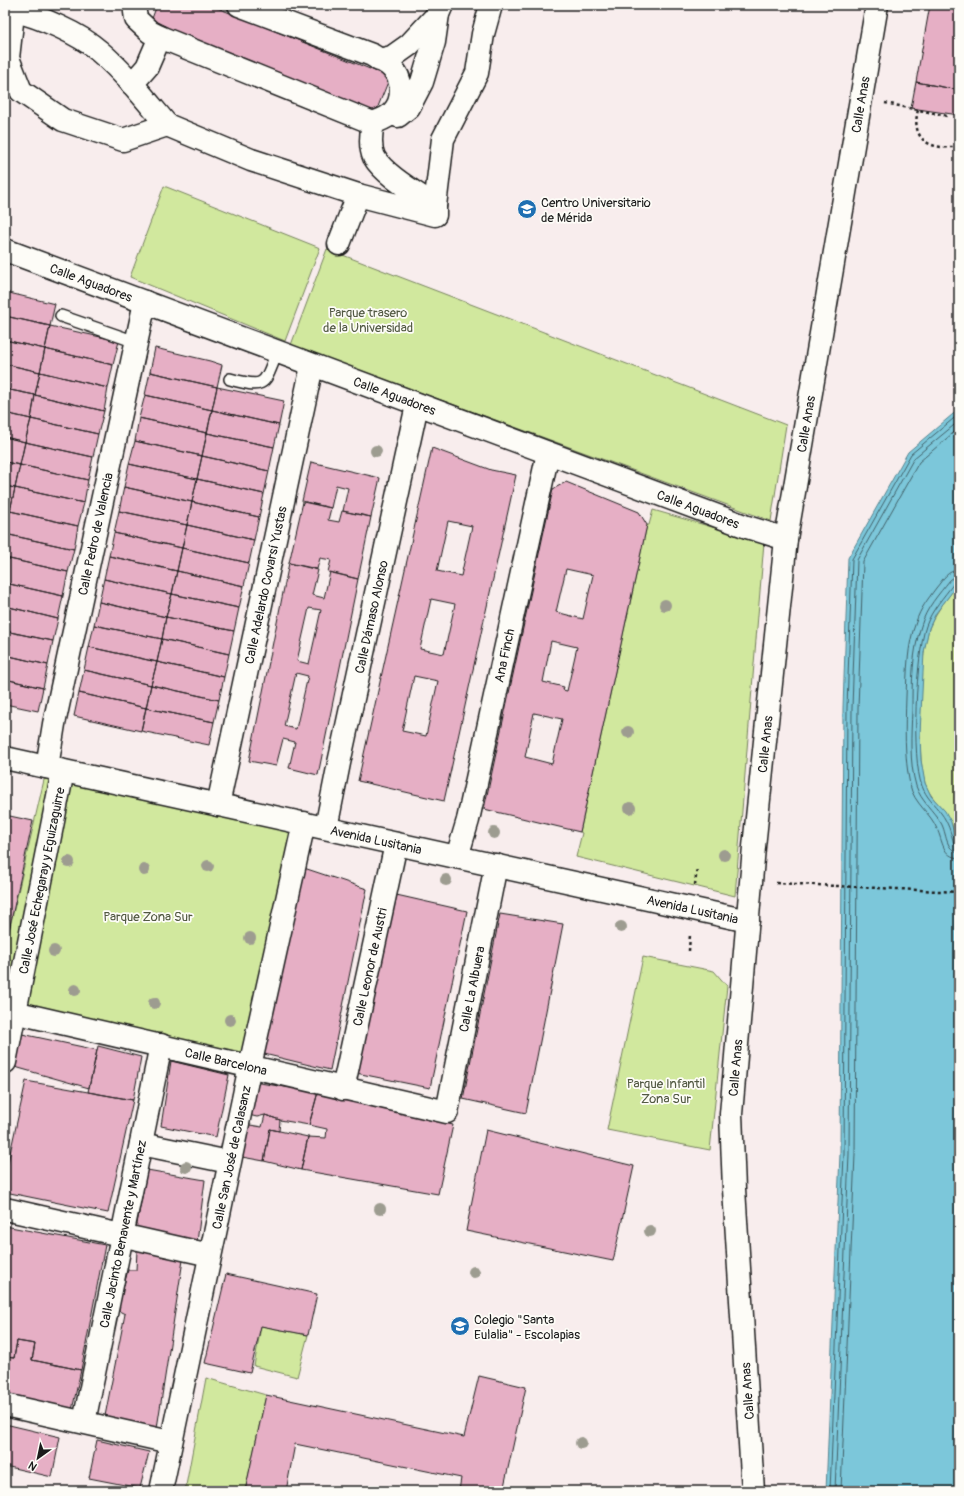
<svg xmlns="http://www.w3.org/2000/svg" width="964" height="1496" font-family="Pangolin,sans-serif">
<rect width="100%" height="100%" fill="#f8eded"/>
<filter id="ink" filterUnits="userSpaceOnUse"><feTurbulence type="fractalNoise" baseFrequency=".025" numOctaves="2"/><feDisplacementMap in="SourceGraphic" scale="8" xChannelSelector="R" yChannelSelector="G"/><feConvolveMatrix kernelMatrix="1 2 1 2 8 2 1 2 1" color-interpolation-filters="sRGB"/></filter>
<g filter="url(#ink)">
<!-- green -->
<path fill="#d1e89e" stroke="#76825d" d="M164,186L320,248L285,341L130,277Z
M327,249L786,425L771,521L291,345Z
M653,510L764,542L735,896L576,857L582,833L580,832L647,525H649Z
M959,583V853C956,839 954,823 944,811C937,802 929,795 925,783C916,755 919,654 930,626C937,610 948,597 959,583Z
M47,767L304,823L250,1066L5,1011V948Z
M643,957L714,971L727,986L710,1150L607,1130Z
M261,1326L308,1335L297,1377L254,1366Z
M206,1378L266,1395L245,1491H185Z"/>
<!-- water -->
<path fill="#7bc7da" stroke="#55838e" d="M959,409V583L936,613L929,628L924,652L920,734L921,760L925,783L931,796L945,811L951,822L959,853V1491H826L840,1154L843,708L848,558L908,452Z"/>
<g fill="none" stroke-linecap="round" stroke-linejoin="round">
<!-- shore -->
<path stroke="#426068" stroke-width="1" d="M959,570C947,570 943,580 936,588C928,599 920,609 916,622C907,645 907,673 906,697C905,727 904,756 910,785C914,804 931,813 937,829C943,841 942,857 959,858
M959,576L954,577L950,580C939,594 926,608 921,626C912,653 912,682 912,710C911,735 909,762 916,786C921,801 933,810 941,823C947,833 945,851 959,852
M959,581L954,583C944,597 932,609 926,626C916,654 911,759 922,786C926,797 934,804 941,813C948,822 951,833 954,844L959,847
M830,1491L844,1154L847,708L852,559L911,454L959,414
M835,1491L849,1154L852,708L857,560L914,458L959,421
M841,1491L855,1154L858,709L863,562L919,462L959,428"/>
</g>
<!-- building -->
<path fill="#e6afc5" stroke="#1c1c1c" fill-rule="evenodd" d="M157,5H210L390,77L375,114L150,24Z
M930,5H959V90L916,82Z
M916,82L959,90V115L911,108Z
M5,292L55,304L50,326L5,316Z
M5,316L50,326L45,349L5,340Z
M50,326L119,341L113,365L45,349Z
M5,340L45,349L40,372L5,364Z
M155,348L210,361L222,365L217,387L150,372Z
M45,349L113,365L108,388L40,372Z
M5,364L40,372L35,395L5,389Z
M40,372L108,388L104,411L35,395Z
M150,372L217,387L212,410L145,395Z
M217,387L284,401L279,425L212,410Z
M5,389L35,395L31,419L5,413Z
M35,395L104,411L98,434L31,419Z
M145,395L212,410L207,433L139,418Z
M212,410L279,425L274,447L207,433Z
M5,413L31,419L25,442L5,437Z
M139,418L207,433L202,456L135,441Z
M31,419L98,434L93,457L25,442Z
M207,433L274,447L269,471L202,456Z
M5,437L25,442L20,465L5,462Z
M135,441L202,456L197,479L129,464Z
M25,442L93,457L88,480L20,465Z
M432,448L491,470L516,475L444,801L358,781ZM448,521L472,526L461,576L437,571ZM431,599L455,604L444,654L420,649ZM414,676L438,681L426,736L402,731Z
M202,456L269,471L264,494L197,479Z
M5,462L20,465L15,488L5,486Z
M311,462L380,478L371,517L343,511L348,488L336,485L331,508L302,501Z
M129,464L197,479L192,502L124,487Z
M20,465L88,480L84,503L15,488Z
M197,479L264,494L259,517L192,502Z
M566,482L639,512L647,525L580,832L484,809L553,489ZM566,569L593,575L583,619L556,612ZM551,641L577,647L567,691L563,690L564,687L543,682ZM534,713L562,719L552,764L525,757Z
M5,486L15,488L10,511L5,510Z
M124,487L192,502L187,525L119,511Z
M15,488L84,503L78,526L10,511Z
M192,502L259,517L254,540L187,525Z
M303,502L331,508L328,520L339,522L342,511L371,517L358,579L328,572L331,560L320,558L317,569L289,563Z
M5,510L10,511L5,534Z
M10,511L78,526L74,549L5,534Z
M119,511L187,525L182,548L114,533Z
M187,525L254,540L249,563L182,548Z
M114,533L182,548L177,571L109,556Z
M5,534L74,549L68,572L5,558Z
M182,548L249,563L244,586L177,571Z
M109,556L177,571L172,594L104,579Z
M5,558L68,572L63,596L5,583Z
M289,563L318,570L312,595L324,598L330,572L358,579L318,775L289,768L295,742L283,739L276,766L249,761ZM309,608L321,610L309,664L297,661ZM296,673L308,676L296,729L284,726Z
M177,571L244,586L239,608L172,594Z
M104,579L172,594L166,617L99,602Z
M5,583L63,596L58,619L5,606Z
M172,594L239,608L234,631L166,617Z
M99,602L166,617L162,639L94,625Z
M5,606L58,619L53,641L5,631Z
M166,617L234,631L229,654L162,639Z
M94,625L162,639L157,662L89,647Z
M5,631L53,641L48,665L5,655Z
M162,639L229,654L224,677L157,662Z
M89,647L157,662L151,685L84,670Z
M5,655L48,665L43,688L5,679Z
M157,662L224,677L219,700L151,685Z
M84,670L151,685L146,708L79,693Z
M5,679L43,688L38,711L5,704Z
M151,685L219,700L214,722L146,708Z
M79,693L146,708L141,731L74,716Z
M146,708L214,722L209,745L141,731Z
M5,815L33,821L5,948Z
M295,865L367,889L330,1070L260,1053Z
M392,894L467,911L430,1088L356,1073Z
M500,914L563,924L526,1113L463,1099Z
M22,1034L97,1050L89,1088L15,1067Z
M98,1046L141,1057L133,1100L88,1092Z
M171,1061L229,1075L216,1137L161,1126Z
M26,1081L133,1100L108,1213L5,1192V1176Z
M253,1082L318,1092L309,1125L280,1120L265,1115L257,1117L244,1114Z
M318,1092L453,1125L438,1194L301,1170L308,1137L326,1138L327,1129L309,1125Z
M265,1115L280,1120L279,1131L270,1129L264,1161L231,1155L244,1124L262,1127Z
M270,1129L308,1137L301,1170L264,1161Z
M486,1130L634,1166L613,1261L466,1231Z
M147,1170L205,1180L197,1242L136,1229Z
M5,1226L105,1245L81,1370L32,1360L35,1344L17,1341L14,1358L5,1357Z
M137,1250L183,1260L157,1428L105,1416L125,1314L117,1310L128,1270H136Z
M226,1274L317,1294L308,1335L261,1326L250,1373L205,1363Z
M17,1341L35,1344L32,1360L81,1370L72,1410L5,1396V1357L14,1358Z
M479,1376L526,1387L503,1491H459L461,1478L295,1444L286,1491H245L266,1395L464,1437Z
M5,1424L60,1437L52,1477L5,1466Z
M97,1440L149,1452L140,1488L89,1478Z"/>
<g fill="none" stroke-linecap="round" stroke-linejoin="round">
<!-- lane casing -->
<g stroke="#1c1c1c" stroke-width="14">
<path id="lane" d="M61,316L136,342
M230,379C266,389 264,385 277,352"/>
</g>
<!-- street casing -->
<g stroke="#1c1c1c" stroke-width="25">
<g id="street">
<path d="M14,5L8,58L21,91L63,120L123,140L167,125L251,160L358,195L435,215V206C418,194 384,175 374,157C369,146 371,133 373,123"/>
<path d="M134,5L136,19L150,32L160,37L373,123C380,120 387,118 392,113C405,101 403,78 391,67C386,62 378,59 372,55L239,5"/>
<path d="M14,11C39,16 80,34 99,51C125,73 146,100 167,125"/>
<path d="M379,60L392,57L409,45L438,14"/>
<path d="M132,84L147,67L160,37"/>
<path d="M398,116L409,107L422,82L434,42L438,14L442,5"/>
<path d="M435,206L443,139L477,73L483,34L491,5"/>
<path d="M339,244L358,195"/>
<path id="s1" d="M5,250L747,527L786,539"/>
<path id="s2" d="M5,758L748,921"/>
<path id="s3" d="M47,767L54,724L145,302"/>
<path id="s4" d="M218,805L312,366"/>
<path id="s5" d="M326,828L339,763L417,405"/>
<path id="s6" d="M457,857L468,820L548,453"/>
<path id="s7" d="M5,1010L447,1112L496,865"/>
<path id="s8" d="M5,1062L63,771"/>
<path id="s9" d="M343,1089L396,844"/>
<path d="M141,1144L229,1162"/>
<path d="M5,1209L210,1255"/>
<path d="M5,1405L170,1442"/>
<path id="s10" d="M84,1422L161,1045"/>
<path id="s11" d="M161,1491L250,1066L304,823"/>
<path id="s12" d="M753,1491L734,1189L731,1114L754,847L786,539L877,5"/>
</g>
</g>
<!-- path -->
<path stroke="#1c1c1c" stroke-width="2.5" stroke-dasharray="3 3" stroke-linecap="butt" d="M885,103L947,116
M918,110C910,141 932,151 959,146
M776,883L959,892
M695,885L697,868
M689,951L690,934"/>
<!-- lane -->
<use href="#lane" stroke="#fdfcf7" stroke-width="11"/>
<!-- street -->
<use href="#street" stroke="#fdfcf7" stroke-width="22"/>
</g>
<!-- trees -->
<g fill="#9d9c90">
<circle cx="376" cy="451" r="6"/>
<circle cx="665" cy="605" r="6"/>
<circle cx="628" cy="732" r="6"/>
<circle cx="630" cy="808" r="6"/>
<circle cx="494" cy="833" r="6"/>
<circle cx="724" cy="855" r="6"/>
<circle cx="69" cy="862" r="6"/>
<circle cx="208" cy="866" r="6"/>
<circle cx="144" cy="870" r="6"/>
<circle cx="446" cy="880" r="6"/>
<circle cx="621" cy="927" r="6"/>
<circle cx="250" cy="938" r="6"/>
<circle cx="54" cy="951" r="6"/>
<circle cx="75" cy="990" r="6"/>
<circle cx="154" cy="1003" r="6"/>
<circle cx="230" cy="1020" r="6"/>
<circle cx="186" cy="1167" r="6"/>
<circle cx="380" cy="1209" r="6"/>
<circle cx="650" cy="1231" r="6"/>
<circle cx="474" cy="1272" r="6"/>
<circle cx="581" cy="1443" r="6"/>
</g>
</g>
<!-- icons -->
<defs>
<g id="university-disc" transform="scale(1)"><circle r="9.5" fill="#1f6fb2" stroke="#fdfcf7"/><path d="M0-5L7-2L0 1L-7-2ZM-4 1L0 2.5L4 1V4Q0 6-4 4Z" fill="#fff"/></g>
<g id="school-disc" transform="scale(1)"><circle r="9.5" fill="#1f6fb2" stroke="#fdfcf7"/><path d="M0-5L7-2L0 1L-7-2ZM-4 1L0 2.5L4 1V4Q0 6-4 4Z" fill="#fff"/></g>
</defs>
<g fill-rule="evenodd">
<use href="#university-disc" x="527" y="209"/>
<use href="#school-disc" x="460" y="1326"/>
</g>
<g text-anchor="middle" stroke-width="3.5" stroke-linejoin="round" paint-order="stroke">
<!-- street labels -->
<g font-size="13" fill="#1c1c1c" stroke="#fdfcf7">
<text dy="5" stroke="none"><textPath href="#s12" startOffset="1396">Calle Anas</textPath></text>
<text dy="5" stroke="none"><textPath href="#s1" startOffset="92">Calle Aguadores</textPath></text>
<text dy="5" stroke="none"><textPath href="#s1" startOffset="416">Calle Aguadores</textPath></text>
<text dy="5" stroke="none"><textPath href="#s12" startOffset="1072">Calle Anas</textPath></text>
<text dy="5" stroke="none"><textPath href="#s1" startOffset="740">Calle Aguadores</textPath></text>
<text dy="5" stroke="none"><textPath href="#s3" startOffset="238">Calle Pedro de Valencia</textPath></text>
<text dy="5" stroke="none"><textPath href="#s4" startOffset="225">Calle Adelardo Covarsí Yustas</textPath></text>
<text dy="5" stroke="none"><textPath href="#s5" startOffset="216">Calle Dámaso Alonso</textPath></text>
<text dy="5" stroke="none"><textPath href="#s6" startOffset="207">Ana Finch</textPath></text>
<text dy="5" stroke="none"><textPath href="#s12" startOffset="749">Calle Anas</textPath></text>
<text dy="5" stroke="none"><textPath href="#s2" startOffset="380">Avenida Lusitania</textPath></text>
<text dy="5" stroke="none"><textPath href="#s8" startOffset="185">Calle José Echegaray y Eguizaguirre</textPath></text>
<text dy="5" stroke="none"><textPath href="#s2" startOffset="704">Avenida Lusitania</textPath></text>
<text dy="5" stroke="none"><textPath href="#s9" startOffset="125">Calle Leonor de Austri</textPath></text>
<text dy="5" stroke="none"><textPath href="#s7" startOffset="579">Calle La Albuera</textPath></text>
<text dy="5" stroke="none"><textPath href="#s7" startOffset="227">Calle Barcelona</textPath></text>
<text dy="5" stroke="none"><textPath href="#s12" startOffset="424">Calle Anas</textPath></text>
<text dy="5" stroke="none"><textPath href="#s11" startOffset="341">Calle San José de Calasanz</textPath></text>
<text dy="5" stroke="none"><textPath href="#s10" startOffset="192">Calle Jacinto Benavente y Martínez</textPath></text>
<text transform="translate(747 1391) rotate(-94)" y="5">Calle Anas</text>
</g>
<!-- poi labels -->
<g font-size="13" fill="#1c1c1c" stroke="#fdfcf7" text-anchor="start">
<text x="541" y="207">Centro Universitario<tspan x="541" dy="15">de Mérida</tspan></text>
<text x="474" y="1324">Colegio "Santa<tspan x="474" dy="15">Eulalia" - Escolapias</tspan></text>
</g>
<!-- park labels -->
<g font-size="13" fill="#525943" stroke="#fdfcf7">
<text x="368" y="317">Parque trasero<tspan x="368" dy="15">de la Universidad</tspan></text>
<text x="148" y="921">Parque Zona Sur</text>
<text x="666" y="1088">Parque Infantil<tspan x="666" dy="15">Zona Sur</tspan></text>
</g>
</g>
<!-- margin -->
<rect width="964" height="1496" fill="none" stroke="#fdfcf7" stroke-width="20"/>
<rect x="10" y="10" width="944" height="1476" fill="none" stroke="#1c1c1c" stroke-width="1.5" filter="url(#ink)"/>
<!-- north arrow -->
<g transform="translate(38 1458) rotate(213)" stroke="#fdfcf7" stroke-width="3" paint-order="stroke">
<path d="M0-3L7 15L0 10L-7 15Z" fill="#1c1c1c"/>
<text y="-6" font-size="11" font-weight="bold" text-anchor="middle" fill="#1c1c1c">N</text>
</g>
</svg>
